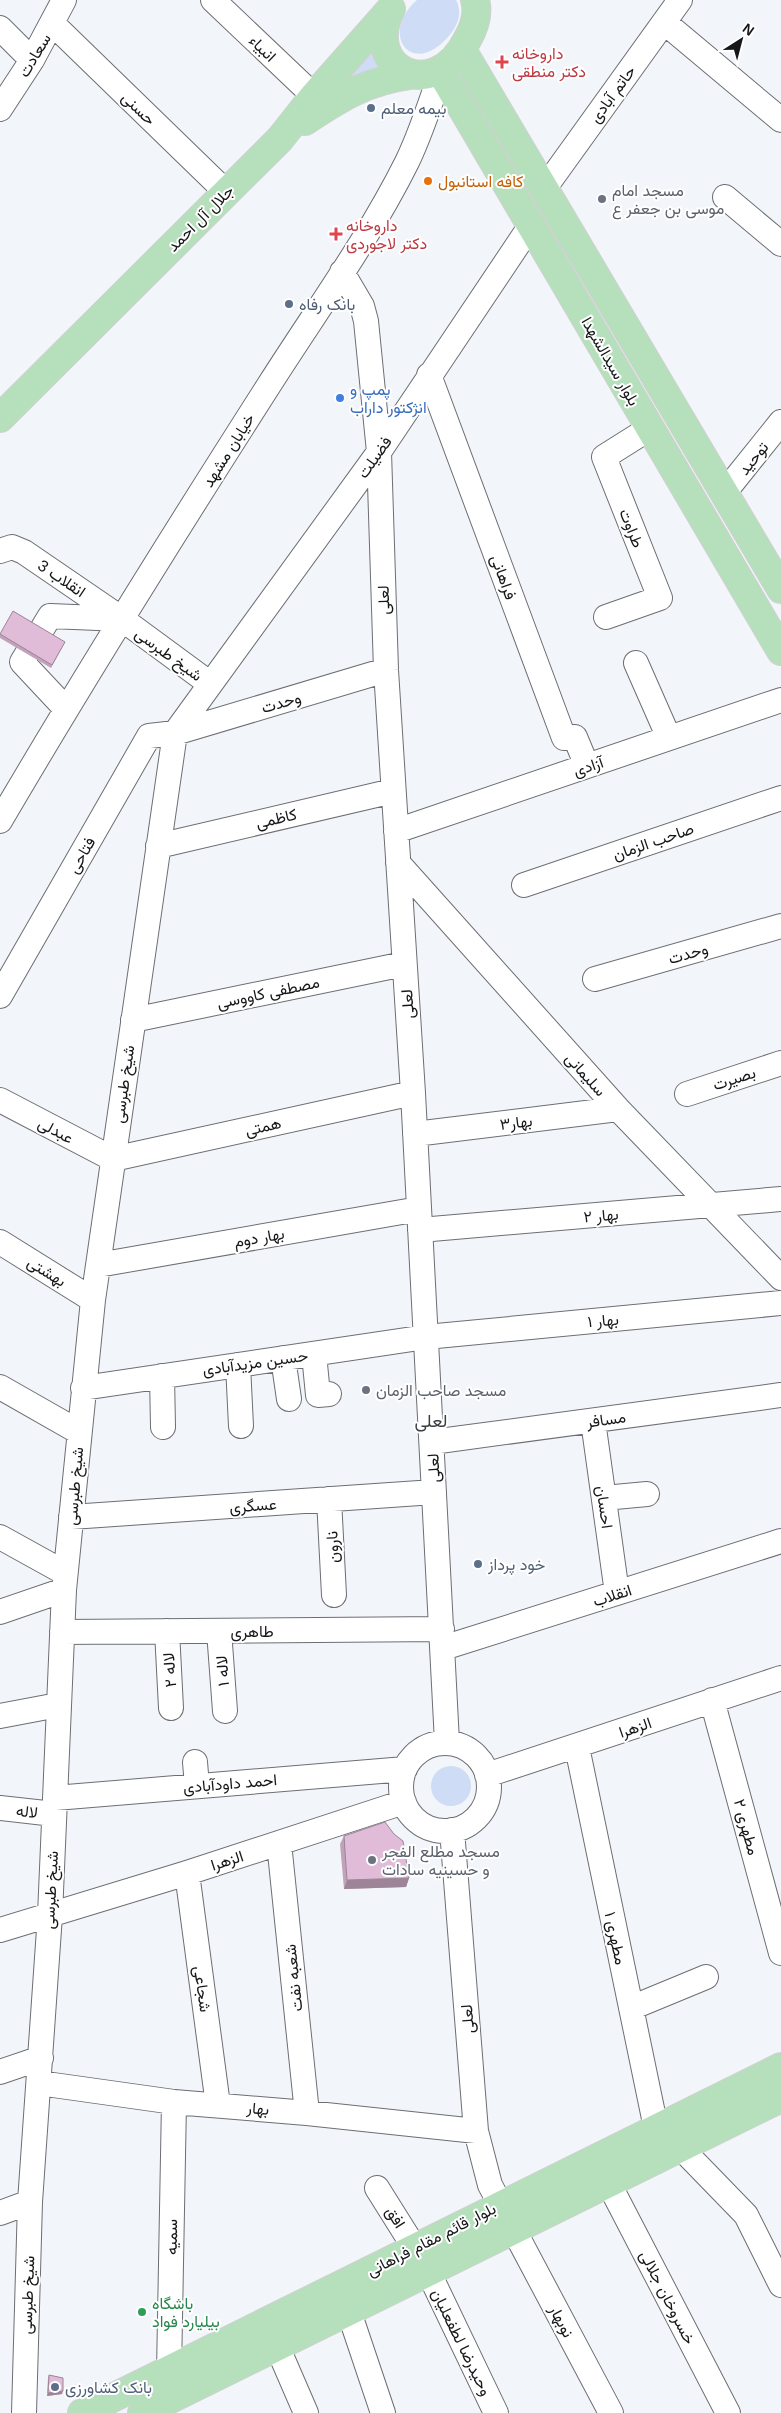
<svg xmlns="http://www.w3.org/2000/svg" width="781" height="2413" font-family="Helvetica,Vazirmatn,sans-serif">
<rect width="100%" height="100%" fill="#f2f5fa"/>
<!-- green -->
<path fill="#cedcf6" d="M417,0H456C462,11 459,22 452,32C414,82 377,35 417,0Z
M369,47L379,70L356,75L327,96Z
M431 1786a20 20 0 1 1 40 0a20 20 0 1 1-40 0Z"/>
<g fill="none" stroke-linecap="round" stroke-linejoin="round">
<!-- minor casing -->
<g stroke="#6c6e73" stroke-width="26">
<path id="minor" d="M213,0L314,96
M664,22L781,120
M53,24L226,192
M0,28L32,60
M0,109L32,60L64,0
M544,189L680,0
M725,197L781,244
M342,272L362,306L366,321L379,452L386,670L413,1093L447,1742
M429,375L564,738L575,737L587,766
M724,493L781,422
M0,551L12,547L24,552L122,619L209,683
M606,617L660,598L604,457L650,428
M636,663L669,738
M66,709L22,662L50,616L122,619
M0,821C86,674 177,529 269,385C316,311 368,240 407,162C421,133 431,102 441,72
M396,831L781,700
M158,846L393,791
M398,863L618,1109L781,1278
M524,885L781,798
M595,979L781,926
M0,996L149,736L175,733L386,670
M133,1020L404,964
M687,1094L781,1063
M0,1100L113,1159L413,1093
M415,1134L618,1109
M420,1230L781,1199
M0,1242L93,1300
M98,1265L419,1209
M314,1354L318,1395L329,1394
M283,1358L289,1399
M238,1365L241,1426
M162,1376L163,1427
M0,1387L79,1432
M83,1388L426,1337L781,1303
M593,1421L617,1593
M432,1442L781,1395
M604,1498L647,1494
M329,1499L334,1595
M71,1517L434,1492
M0,1537L65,1573
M0,1612L64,1590
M167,1631L171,1708
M219,1631L225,1711
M62,1632L442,1629
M443,1648L781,1541
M712,1700L781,1953
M0,1716L58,1705
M401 1787a44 44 0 1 1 88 0a44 44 0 1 1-88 0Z
M577,1747L656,2128
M195,1762L197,1786
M487,1775L781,1678
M55,1798L405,1769
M0,1808L54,1814
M452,1830L476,2131L490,2185L611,2413
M279,1843L307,2113
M187,1873L218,2105
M0,1930L187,1873L404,1802
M631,2008L706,1977
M0,2072L41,2058
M39,2083L174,2102L307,2113L476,2131
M680,2147L746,2215L781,2285
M608,2182L728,2413
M377,2188L414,2247
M0,2213L30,2202
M428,2271L496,2413
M349,2312L383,2413
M277,2346L306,2413
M169,2372L174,2102
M24,2413L30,2202L50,1915L64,1590L93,1300L175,733L379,452L531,225"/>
</g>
<!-- major casing -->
<g stroke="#d0d1d1" stroke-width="30">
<path id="major" d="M391,9C361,68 433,106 467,40C474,28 479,14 475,0
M462,50L781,589
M441,72L781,651
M305,121C341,97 367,81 410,75
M0,418L280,139L314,96L390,10
M82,2413L781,2067
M142,2413L781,2098"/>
</g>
<!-- minor -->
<use href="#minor" stroke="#fff" stroke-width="24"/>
<!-- major -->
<use href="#major" stroke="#b5e0bb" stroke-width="28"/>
</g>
<!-- wall -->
<path fill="#c1a2ba" d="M0,634L65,642L51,668L0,638Z
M344,1836L409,1878L406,1887L344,1889L340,1844Z
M49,2375L62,2394L47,2396L48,2378Z"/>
<!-- shaded-wall -->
<path fill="#9d8497" d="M409,1878L406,1887L344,1889L347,1880Z
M63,2391L62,2394L47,2396L48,2393Z"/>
<!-- building -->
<path fill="#e0bcd8" stroke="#9d8497" d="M13,611L65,642L52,665L0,634Z
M385,1822L394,1834L403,1841L409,1878L347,1880L344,1836Z
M49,2375L63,2378V2391L48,2393Z"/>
<!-- markers -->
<g fill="#e0444e" stroke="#fff" stroke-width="2">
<path d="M499.5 54.5h5v5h5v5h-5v5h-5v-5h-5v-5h5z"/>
<path d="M333.5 226.5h5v5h5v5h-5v5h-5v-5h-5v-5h5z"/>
</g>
<g fill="#5c6f8a" stroke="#fff" stroke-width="2">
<circle cx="371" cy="108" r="5"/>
<circle cx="289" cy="304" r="5"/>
<circle cx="478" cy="1564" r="5"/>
<circle cx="55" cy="2387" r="5"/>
</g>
<circle fill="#e8710a" stroke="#fff" stroke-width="2" cx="428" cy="181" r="5"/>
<g fill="#6b7280" stroke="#fff" stroke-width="2">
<circle cx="602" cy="199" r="5"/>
<circle cx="366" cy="1390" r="5"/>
<circle cx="372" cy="1860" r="5"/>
</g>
<circle fill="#3f7fe0" stroke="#fff" stroke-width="2" cx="340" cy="398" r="5"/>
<circle fill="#2e9e5b" stroke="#fff" stroke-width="2" cx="142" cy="2312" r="5"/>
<g text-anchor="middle" stroke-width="4" stroke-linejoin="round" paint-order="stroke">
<!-- street labels -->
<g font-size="16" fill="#161718" stroke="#fff">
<text transform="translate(263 48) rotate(44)" y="6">انبیاء</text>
<text transform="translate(34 55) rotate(-59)" y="6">سعادت</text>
<text transform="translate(612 94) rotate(-54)" y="6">حاتم آبادی</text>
<text transform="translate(139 108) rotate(44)" y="6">حسنی</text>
<text transform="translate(200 218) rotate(-45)" y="6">جلال آل احمد</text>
<text transform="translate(611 361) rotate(60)" y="6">بلوار سیدالشهدا</text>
<text transform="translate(228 450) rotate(-58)" y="6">خیابان مشهد</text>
<text transform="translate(374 457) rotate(-55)" y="6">فضیلت</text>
<text transform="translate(753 458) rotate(-51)" y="6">توحید</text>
<text transform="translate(632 528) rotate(68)" y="6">طراوت</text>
<text transform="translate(504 577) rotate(70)" y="6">فراهانی</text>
<text transform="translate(62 578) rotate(34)" y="6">انقلاب 3</text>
<text transform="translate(383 600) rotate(-92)" y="6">لعلی</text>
<text transform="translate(169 654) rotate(36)" y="6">شیخ طبرسی</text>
<text transform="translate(281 702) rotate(-16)" y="6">وحدت</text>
<text transform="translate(588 766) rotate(-19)" y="6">آزادی</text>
<text transform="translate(276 818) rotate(-13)" y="6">کاظمی</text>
<text transform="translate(653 841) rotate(-19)" y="6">صاحب الزمان</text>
<text transform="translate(81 855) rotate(-60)" y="6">فتاحی</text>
<text transform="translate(688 953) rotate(-16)" y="6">وحدت</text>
<text transform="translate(268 992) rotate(-12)" y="6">مصطفی کاووسی</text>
<text transform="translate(407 1004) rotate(-94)" y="6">لعلی</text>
<text transform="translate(586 1074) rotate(48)" y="6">سلیمانی</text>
<text transform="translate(734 1078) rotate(-18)" y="6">بصیرت</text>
<text transform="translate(123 1084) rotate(-82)" y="6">شیخ طبرسی</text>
<text transform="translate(516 1122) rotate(-7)" y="6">بهار۳</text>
<text transform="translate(263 1126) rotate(-13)" y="6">همتی</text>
<text transform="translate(56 1130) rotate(28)" y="6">عبدلی</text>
<text transform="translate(601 1215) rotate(-5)" y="6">بهار ۲</text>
<text transform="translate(259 1237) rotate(-10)" y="6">بهار دوم</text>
<text transform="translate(47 1271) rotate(32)" y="6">بهشتی</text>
<text transform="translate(603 1320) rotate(-5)" y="6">بهار ۱</text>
<text transform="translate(255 1362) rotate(-8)" y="6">حسین مزیدآبادی</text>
<text transform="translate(606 1419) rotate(-8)" y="6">مسافر</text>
<text transform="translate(433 1468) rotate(-93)" y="6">لعلی</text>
<text transform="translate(74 1486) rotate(-85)" y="6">شیخ طبرسی</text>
<text transform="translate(253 1505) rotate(-4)" y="6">عسگری</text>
<text transform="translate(605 1507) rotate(82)" y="6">احسان</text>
<text transform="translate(332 1547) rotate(-93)" y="6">نارون</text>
<text transform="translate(612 1595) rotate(-18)" y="6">انقلاب</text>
<text x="252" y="1637">طاهری</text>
<text transform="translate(169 1670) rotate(-94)" y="6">لاله ۲</text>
<text transform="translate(222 1671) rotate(-94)" y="6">لاله ۱</text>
<text transform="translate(635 1727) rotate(-19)" y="6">الزهرا</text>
<text transform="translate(230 1783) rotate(-5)" y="6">احمد داودآبادی</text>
<text transform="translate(27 1811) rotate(6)" y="6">لاله</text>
<text transform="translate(747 1827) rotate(75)" y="6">مطهری ۲</text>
<text transform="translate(227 1860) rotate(-18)" y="6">الزهرا</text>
<text transform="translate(50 1890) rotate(-87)" y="6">شیخ طبرسی</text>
<text transform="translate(616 1938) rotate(78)" y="6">مطهری ۱</text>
<text transform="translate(293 1978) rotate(-96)" y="6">شعبه نفت</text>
<text transform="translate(203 1989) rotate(82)" y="6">شجاعی</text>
<text transform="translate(467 2019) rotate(-95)" y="6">لعلی</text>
<text transform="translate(258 2108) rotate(5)" y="6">بهار</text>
<text transform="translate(396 2217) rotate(58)" y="6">افق</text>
<text transform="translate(171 2237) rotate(-89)" y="6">سمیه</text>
<text transform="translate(431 2239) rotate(-27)" y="6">بلوار قائم مقام فراهانی</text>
<text transform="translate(27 2295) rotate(-88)" y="6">شیخ طبرسی</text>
<text transform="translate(668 2297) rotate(63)" y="6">خسروخان جلالی</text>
<text transform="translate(562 2321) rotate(62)" y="6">نوبهار</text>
<text transform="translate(462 2342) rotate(64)" y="6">وحیدرضا لطفعلیان</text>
</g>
<!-- health labels -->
<g font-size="16" fill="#be3a42" stroke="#fff" text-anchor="start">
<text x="512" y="59">داروخانه<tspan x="512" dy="18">دکتر منطقی</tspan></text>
<text x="346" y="231">داروخانه<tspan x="346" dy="18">دکتر لاجوردی</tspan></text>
</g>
<!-- service labels -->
<g font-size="16" fill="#4e5e75" stroke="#fff" text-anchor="start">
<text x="381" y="114">بیمه معلم</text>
<text x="299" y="310">بانک رفاه</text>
<text x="488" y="1570">خود پرداز</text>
<text x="65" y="2393">بانک کشاورزی</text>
</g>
<!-- food labels -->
<g font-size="16" fill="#c56008" stroke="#fff" text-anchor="start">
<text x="438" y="187">کافه استانبول</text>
</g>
<!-- worship labels -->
<g font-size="16" fill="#5b616d" stroke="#fff" text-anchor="start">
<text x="612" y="196">مسجد امام<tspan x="612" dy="18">موسی بن جعفر ع</tspan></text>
<text x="376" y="1396">مسجد صاحب الزمان</text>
<text x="382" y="1857">مسجد مطلع الفجر<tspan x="382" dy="18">و حسینیه سادات</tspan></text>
</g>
<!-- shop labels -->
<g font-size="16" fill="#366cbe" stroke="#fff" text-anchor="start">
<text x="350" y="395">پمپ و<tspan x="350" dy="18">انژکتور داراب</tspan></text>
</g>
<!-- leisure labels -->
<g font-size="16" fill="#27864d" stroke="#fff" text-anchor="start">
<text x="152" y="2309">باشگاه<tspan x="152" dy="18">بیلیارد فواد</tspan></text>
</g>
<!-- neighbourhood labels -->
<g font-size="18" fill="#3b3d41" stroke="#fff">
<text x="431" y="1427">لعلی</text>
</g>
</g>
<!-- north arrow -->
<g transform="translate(741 40) rotate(36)" stroke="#ffffff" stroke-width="4" paint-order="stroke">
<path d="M0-4L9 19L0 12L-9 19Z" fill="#161718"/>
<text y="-8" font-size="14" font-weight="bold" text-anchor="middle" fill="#161718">N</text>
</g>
</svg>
